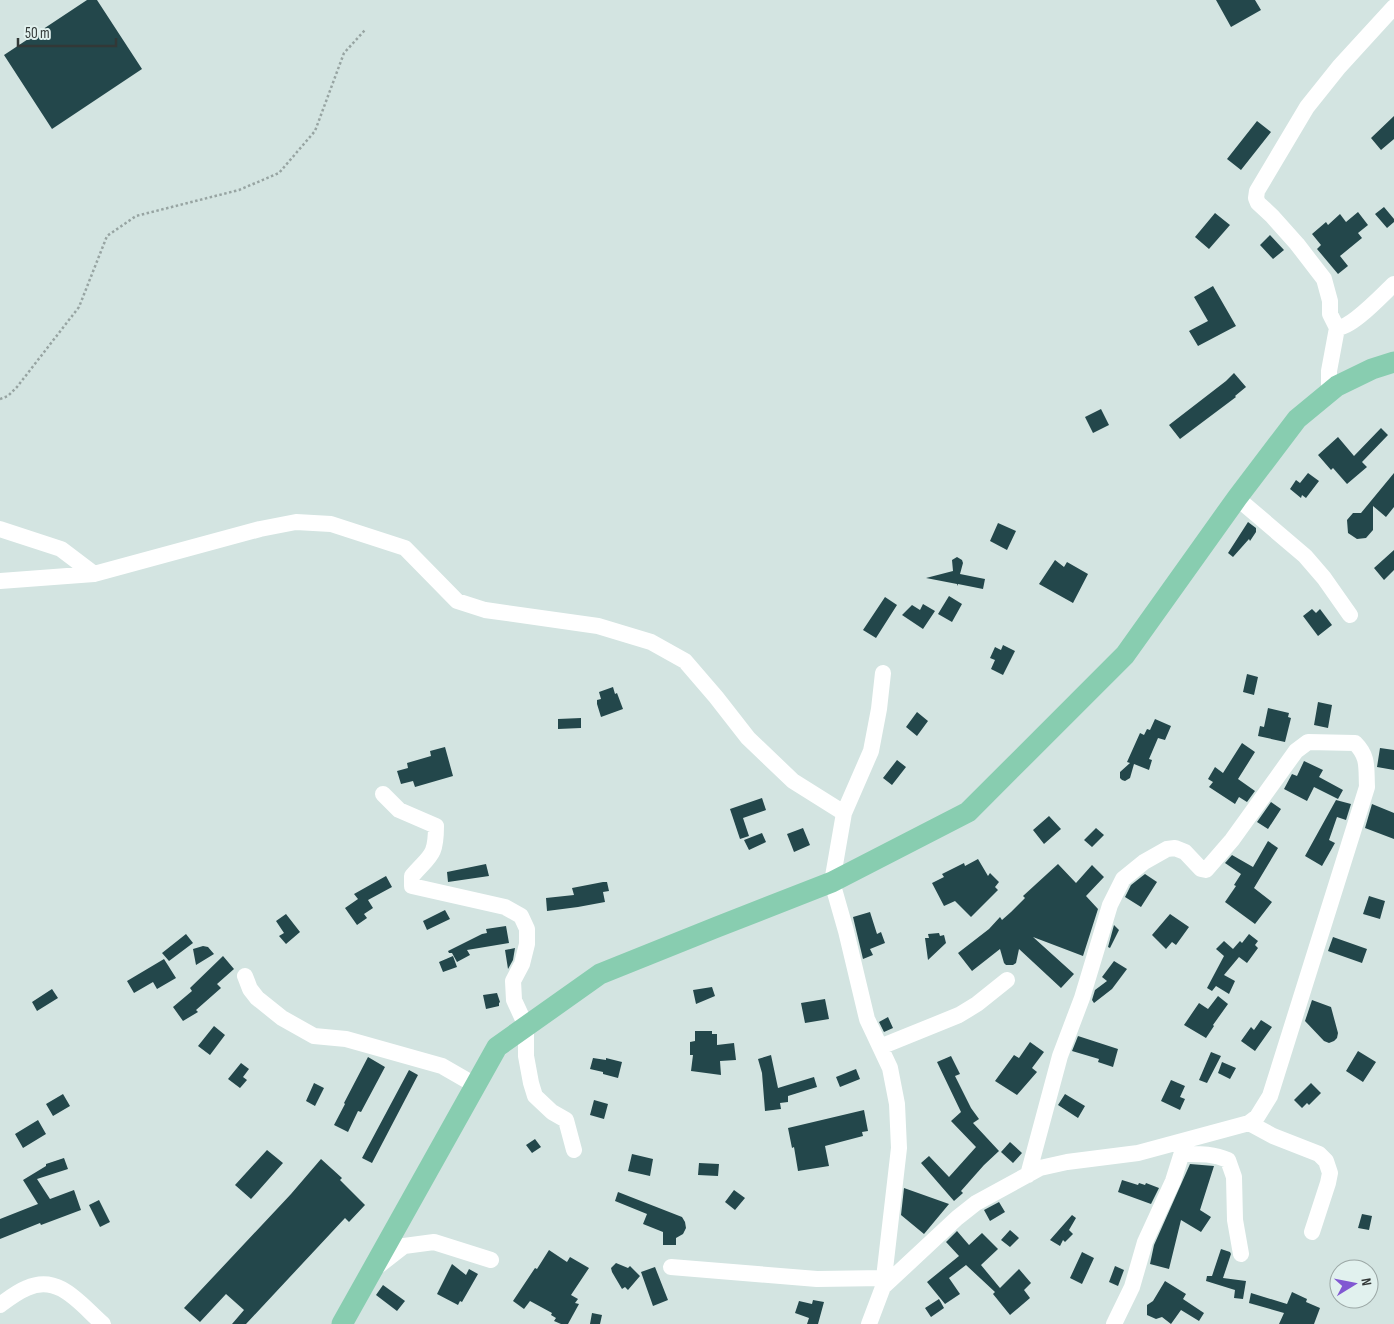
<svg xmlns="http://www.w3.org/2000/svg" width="1394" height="1324" font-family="'Sofia Sans Condensed',sans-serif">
<rect width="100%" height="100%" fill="#d3e4e1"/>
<!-- building -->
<path fill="#23474b" d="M87,0H97L142,69L52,129L4,55Z
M1216,0H1255L1261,10L1231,27Z
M1394,116V139L1381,150L1371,138Z
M1257,121L1271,132L1241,170L1227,159Z
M1384,207L1394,219V222L1387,228L1375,214Z
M1358,212L1368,225L1358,233L1362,238L1340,256L1348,266L1338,274L1317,249L1321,245L1312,234L1326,222L1328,225L1340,214L1346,222Z
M1215,213L1230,225L1209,249L1195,237Z
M1270,235L1284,250L1273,259L1260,245Z
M1213,286L1236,326L1198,346L1189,331L1208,321L1194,297Z
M1234,373L1246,387L1235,396L1236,397L1180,439L1169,425L1226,381Z
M1101,409L1109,425L1093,433L1085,417Z
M1381,428L1388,435L1362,462L1367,467L1347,484L1333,468L1331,470L1318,455L1338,437L1354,456Z
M1308,473L1319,481L1306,498L1302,495L1301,498L1290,489L1296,480L1300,483Z
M1394,473V507L1386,517L1373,506V530L1366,538L1357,539L1348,533L1347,520L1353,513H1361Z
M1248,522L1256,528V532L1250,541L1249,539L1233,557L1228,553Z
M998,523L1016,531L1007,550L990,541Z
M1394,550V570L1384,580L1374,568Z
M957,557L962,560L963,563L960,574L985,579L983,589L958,584L957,586V584L926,578L953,571L952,560Z
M1055,560L1064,567L1067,562L1088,574L1073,603L1039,584Z
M949,596L962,604L952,622L938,614Z
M885,597L897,605L876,638L863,630Z
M923,604L935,611L923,629L902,615L912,605L920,610Z
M1312,609L1316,613L1320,609L1332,625L1318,636L1303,616Z
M1003,645L1015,651L1003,675L991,669L995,660L990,658L995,647L1001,650Z
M1247,674L1258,677L1254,695L1243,692Z
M613,687L615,694L617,693L623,709L601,717L597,704V700L601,699L599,692Z
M1318,702L1332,705L1328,728L1314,725Z
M1268,708L1289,713L1288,717L1291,718L1285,742L1258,736L1260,726L1264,727Z
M917,712L928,721L917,736L906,727Z
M581,718V728L558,729V719Z
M1155,719L1171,726L1165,740L1158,738L1149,759L1152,760L1149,770L1134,764L1130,778L1125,781L1122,780L1120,778V772L1130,763L1127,762L1140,733L1144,735L1147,729L1150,730Z
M1242,743L1255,752L1238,779L1255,791L1247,802L1239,797L1235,804L1209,787L1213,782L1208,779L1215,767L1223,773Z
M445,747L453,776L415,787L413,781L401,784L397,771L408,768L407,763L431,756L430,751Z
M1380,748L1394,750V770L1377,767Z
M897,760L906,767L892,785L883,778Z
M1304,761L1323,770L1319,777L1343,790L1338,799L1314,787L1307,801L1284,789L1292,774L1297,776Z
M762,798L766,810L743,818L749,836L740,839L730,809Z
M1336,800L1351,804L1346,820L1337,817L1329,840L1335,843L1322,866L1305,856Z
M1271,802L1281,809L1268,829L1257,822Z
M1372,804L1394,813V839L1365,828Z
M1049,816L1061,829L1044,844L1033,830Z
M803,828L810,845L794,852L787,834Z
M1096,828L1104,835L1092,847L1084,840Z
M762,833L766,842L749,850L744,840Z
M1268,841L1278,848L1254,888L1272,902L1255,924L1225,902L1236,886L1234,885L1241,874L1225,863L1232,855L1253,867Z
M978,859L988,876L990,873L999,882L995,887L998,890L971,917L955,901L944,906L932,883L944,877L942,874L964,863L965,866Z
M486,864L489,876L448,882L447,872Z
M1058,864L1076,883L1092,865L1104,877L1086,896L1098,909L1083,956L1033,937L1074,974L1061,988L1019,949L1016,963L1013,965H1006L1004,963L1000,949L972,971L958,953L989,929L1000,917L1002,920L1011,912L1025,898L1023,896Z
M1145,874L1157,882L1141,907L1125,897L1131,885Z
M386,876L392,887L368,900L373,908L364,914L367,918L357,925L345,908L358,899L354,894Z
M603,882H607L609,891L603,892L605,902L578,907L547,911L546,898L574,895L572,888Z
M1369,896L1385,901L1380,919L1363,914Z
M445,910L450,919L427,930L423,921Z
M870,912L877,934L881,932L885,943L870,949L873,955L863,959L853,917Z
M286,914L300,932L286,944L279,936L284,933L276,921Z
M1170,914L1189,927L1176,945L1172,942L1166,949L1152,935Z
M1114,925L1119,930L1110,948L1108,947Z
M506,926L509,943L467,950L470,955L457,962L452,953H449L448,951L482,934L487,933L486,929Z
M939,933L940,936L944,935L946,943L928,960L925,938H929L928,934Z
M186,934L193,943L169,961L162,953Z
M1249,934L1258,941L1255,945L1258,948L1247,963L1239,957L1224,975L1235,981L1229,994L1216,986L1212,991L1207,988L1224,956L1216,949L1224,941L1233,949L1240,941L1242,943Z
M1333,937L1367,949L1362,963L1328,951Z
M203,946L208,947L214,954L196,965L193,949Z
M515,948L513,960L508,969L505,950Z
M223,956L234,969L217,984L221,988L196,1010L198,1012L183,1021L173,1007L192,991L190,988Z
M453,956L457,967L443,972L439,962Z
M164,959L176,978L157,989L153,982L134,993L127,981Z
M1114,961L1127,969L1112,989L1094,1003L1092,1000L1095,990L1107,981L1102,977Z
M712,987L715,996L696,1004L693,990Z
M52,989L58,998L37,1011L32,1002Z
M497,993L500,1002L499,1003V1006L486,1009L483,995Z
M1218,996L1228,1004L1213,1025L1214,1026L1206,1038L1184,1025L1199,1003L1208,1009Z
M825,999L829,1019L805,1023L801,1003Z
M1312,1000L1331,1007L1338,1033L1337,1038L1334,1041L1329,1043L1324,1041L1305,1021Z
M888,1017L893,1028L884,1032L879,1022Z
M1261,1020L1272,1027L1255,1051L1241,1041L1251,1027L1254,1030Z
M214,1026L225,1035L210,1055L198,1046Z
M695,1031H712V1034H717V1045L734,1043L736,1060L720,1061L721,1075L691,1071L693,1055H690V1042L695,1041Z
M1078,1036L1118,1049L1113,1067L1098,1062L1099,1059L1072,1051Z
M1030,1042L1044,1052L1032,1068L1037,1072L1017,1095L995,1081L1014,1055L1019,1058Z
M1358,1051L1376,1062L1363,1082L1346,1071Z
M1211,1052L1221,1056L1207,1083L1199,1080Z
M771,1055L778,1088L814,1077L817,1087L788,1096V1102L780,1103L781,1109L765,1111L762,1073L758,1059Z
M951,1056L960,1074L955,1076L971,1108L979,1119L973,1123L999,1151L984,1165L961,1191L963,1193L954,1201L921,1163L929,1156L949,1177L976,1147L951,1121L961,1112L937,1062Z
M368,1057L385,1067L361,1112L358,1111L348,1132L334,1125L345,1104L344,1103Z
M593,1058L606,1060V1058L622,1062L618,1078L603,1074V1072L590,1069Z
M1222,1062L1236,1068L1230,1079L1218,1073Z
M241,1063L249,1069L243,1077L247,1080L240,1088L228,1079Z
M856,1069L860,1079L840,1087L836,1077Z
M409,1070L418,1075L372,1163L362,1158Z
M1171,1080L1185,1086L1180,1097L1185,1099L1180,1110L1161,1101Z
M314,1083L324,1088L315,1106L306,1101Z
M1311,1083L1321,1093L1309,1105L1307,1103L1302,1108L1294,1100Z
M63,1094L70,1106L53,1116L46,1104Z
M1065,1094L1085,1106L1078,1118L1058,1105Z
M594,1100L608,1104L604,1119L590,1115Z
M864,1110L868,1131L862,1132L863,1136L825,1146L829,1166L798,1171L794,1147L792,1148L788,1128Z
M38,1120L46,1134L23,1148L15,1134Z
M535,1139L541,1147L532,1153L526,1145Z
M1010,1142L1022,1153L1013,1163L1001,1152Z
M267,1150L283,1163L251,1199L235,1185Z
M632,1154L653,1159L650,1176L628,1171Z
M64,1158L68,1169L37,1179L50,1199L74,1190L81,1210L41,1225L40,1223L0,1239V1219L38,1204L23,1180L46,1166V1164Z
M321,1159L342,1178L340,1180L365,1205L349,1222L345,1218L246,1324H232L244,1310L226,1294L200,1322L184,1308L291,1194Z
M699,1163L719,1164L718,1176L698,1175Z
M1190,1164L1214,1166L1200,1210L1211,1217L1201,1232L1181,1220L1169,1269L1150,1264L1154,1245Z
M1122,1180L1138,1185L1139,1183L1145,1185L1146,1183L1159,1188L1151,1204L1118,1192Z
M904,1188L949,1204L924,1234L901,1215Z
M734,1190L745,1198L735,1210L725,1202Z
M618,1192L682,1217L685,1222L686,1228L683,1234L676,1238V1245H663V1232L643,1224L647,1214L615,1201Z
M99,1200L110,1222L100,1227L89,1205Z
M999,1202L1005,1212L990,1221L984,1210Z
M1362,1214L1372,1216L1369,1230L1358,1228Z
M1072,1215L1076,1218L1069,1230L1073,1234L1065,1242L1063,1240L1060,1246L1050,1240Z
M1010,1230L1019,1238L1010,1247L1001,1240Z
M957,1231L969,1245L982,1233L998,1249L981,1265L1000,1288L1019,1269L1031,1283L1024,1290L1030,1298L1010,1315L993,1294L995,1292L966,1265L949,1278L960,1294L945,1304L927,1282L959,1256L946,1242Z
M1221,1249L1230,1252L1231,1254L1223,1278L1246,1281L1243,1299L1234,1298L1235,1290L1206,1281L1207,1276H1212Z
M549,1250L567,1262L570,1257L589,1268L571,1295L578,1299L575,1303L579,1304L568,1324H561L554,1321L556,1318L551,1315L552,1313L530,1301L524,1309L513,1301L535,1268L537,1269Z
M1082,1252L1094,1258L1082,1284L1070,1278Z
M616,1263L628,1268L630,1266L640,1276L628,1290L625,1287L622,1289L612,1272L611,1268Z
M452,1264L466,1275L469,1269L478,1274L462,1302L460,1301L458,1305L437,1294Z
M1115,1266L1124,1270L1118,1286L1109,1282Z
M655,1267L668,1300L653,1306L641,1272Z
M1165,1281L1186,1294L1183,1299L1204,1313L1199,1321L1181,1310L1171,1324L1162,1317L1156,1319L1147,1315V1305L1153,1301Z
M383,1285L405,1301L397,1311L376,1295Z
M1292,1292L1307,1299L1306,1302L1320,1308L1314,1324H1279L1284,1313L1249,1303L1251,1293L1287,1304Z
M939,1299L944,1308L931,1317L925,1308Z
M813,1300L824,1302L818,1324H807L809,1318L795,1313L799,1301L812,1304Z
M592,1313L602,1315L600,1324H590Z"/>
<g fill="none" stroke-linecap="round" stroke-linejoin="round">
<!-- path -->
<path stroke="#97a4a2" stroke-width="2.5" stroke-dasharray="2.5 2.5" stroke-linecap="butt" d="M0,399L8,396L17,387L79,307L107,236L136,216L239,190L279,173L315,131L344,53L365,30"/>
<!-- minor -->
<path stroke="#fff" stroke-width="16" d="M1337,328C1352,328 1382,295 1394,284
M1329,393V371L1337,328L1330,314V301L1324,279L1297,244L1272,216L1258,203L1256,198L1257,191L1307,107L1339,67L1394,7
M1237,498L1305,556L1324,578L1350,615
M0,529L61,549L94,574
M0,581L94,574L260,529L296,522L331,524L405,548L457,601L485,610L598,626L651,642L685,661L716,697L748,738L793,781L844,813
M383,794L399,810L436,826C436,857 430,855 412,876V886L505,907L521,916L527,929V944L522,964L513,981L514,1000L526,1026V1056L531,1083L535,1096L552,1112L566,1120L574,1150
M245,976L250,989L257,998L282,1018L314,1036L346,1039L442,1066L475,1085
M880,1047L959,1015L977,1004L1007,980
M1249,1123L1273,1136L1319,1154L1326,1161L1330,1173L1328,1183L1312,1232
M1182,1154C1198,1154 1212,1153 1228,1160L1234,1177L1235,1220L1241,1254
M377,1267L404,1246L434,1242L491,1260
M671,1267L817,1279L884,1278
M883,1287L957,1218L976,1203L1040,1168L1067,1162L1138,1153L1249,1123L1257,1117L1270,1096L1367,787C1366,768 1369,757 1355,743L1308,742L1296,751L1232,840L1206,870L1201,869L1185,852L1175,848L1167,849L1144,862L1123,879L1110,905L1082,998L1060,1056L1028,1175
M0,1305C8,1299 17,1292 27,1288C59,1273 81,1305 103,1324
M869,1324L883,1287L884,1278L899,1148L897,1104L890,1068L867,1019L846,931L832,882L844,813L871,751L879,709L883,673
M1114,1324L1132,1287L1145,1242L1173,1181L1186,1140"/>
<!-- major -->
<path stroke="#88cdb0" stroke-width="21" d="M342,1324L497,1047L600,974L717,927L832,882L968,812L1125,655L1237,498L1297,419L1337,386L1372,369L1394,362"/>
</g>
<!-- north arrow -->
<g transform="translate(1354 1284) rotate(80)"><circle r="24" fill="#e1f1ee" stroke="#9ba7a5"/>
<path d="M0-4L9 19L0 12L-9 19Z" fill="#8158d2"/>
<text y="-8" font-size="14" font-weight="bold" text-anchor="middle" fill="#323837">N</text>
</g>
<!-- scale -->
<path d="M18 38v8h98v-8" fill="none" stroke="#323837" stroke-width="2.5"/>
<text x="25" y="38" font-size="15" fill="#323837" stroke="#e1f1ee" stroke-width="4" paint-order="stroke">50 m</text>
</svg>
